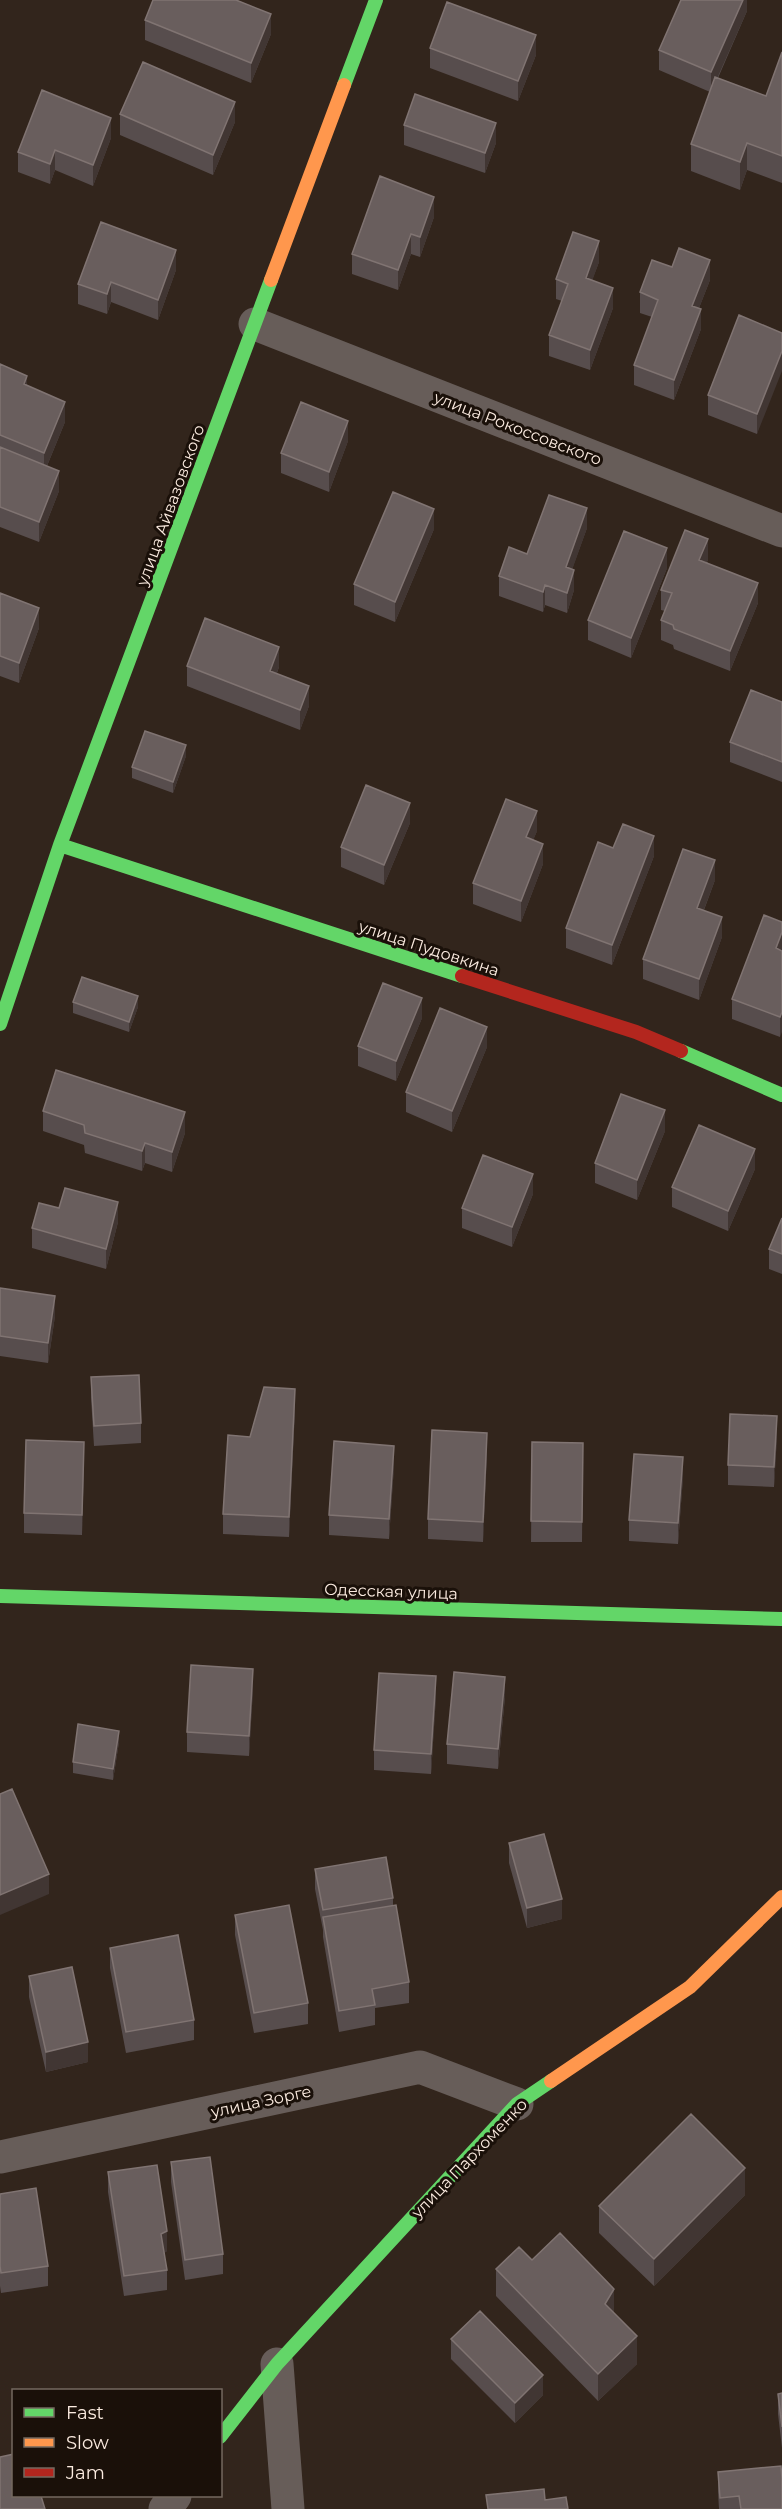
<svg xmlns="http://www.w3.org/2000/svg" width="782" height="2509" font-family="Montserrat,sans-serif">
<rect width="100%" height="100%" fill="#32251c"/>
<g fill="none" stroke-linecap="round" stroke-linejoin="round">
<!-- street -->
<path stroke="#675d59" stroke-width="33" d="M255,324L782,531
M0,2157L420,2067L517,2104
M277,2364L288,2509
M165,2509L175,2496"/>
<!-- fast -->
<path stroke="#63d668" stroke-width="14" d="M344,85L376,0
M60,845L462,976
M0,1024L60,845L271,280
M681,1051L782,1095
M0,1596L782,1619
M220,2437L277,2364L517,2104L551,2081"/>
<!-- slow -->
<path stroke="#ff974d" stroke-width="14" d="M271,280L344,85
M551,2081L690,1987L782,1897"/>
<!-- jam -->
<path stroke="#b3261e" stroke-width="14" d="M462,976L636,1032L681,1051"/>
</g>
<!-- wall -->
<path fill="#574d4d" d="M747,0V11L718,78L766,96L782,52V183L747,170L740,190L691,171V144L710,92L659,70V50Z
M145,20L271,34L251,83L145,40Z
M430,48L536,55L518,101L430,68Z
M120,114L235,122L213,175L120,135Z
M404,125L496,143L485,173L404,145Z
M111,138L93,186L55,170L50,184L18,172V152Z
M434,217L420,257L411,254L398,290L352,274V254Z
M599,262L592,280L613,308L590,370L549,356V335L562,301L556,299V279Z
M672,267L710,280L699,308L701,329L674,400L634,385V365L652,317L640,313V292Z
M176,270L158,320L111,302L107,314L78,304V284Z
M782,333L757,434L708,415V395Z
M0,364L27,386L65,422L47,466L59,491L39,542L0,527Z
M348,441L329,492L281,473V453Z
M587,528L572,569L574,590L567,613L545,605L543,612L499,596V576L527,554Z
M434,529L395,622L354,605V584Z
M708,559L707,562L758,603L730,671L674,649L673,645L661,640V620L665,611L661,610V590Z
M667,568L631,658L588,640V620Z
M0,593L39,628L19,683L0,676Z
M187,666L279,667L277,673L309,706L300,730L187,686Z
M782,702V782L730,762V742Z
M186,756L173,793L132,778V767Z
M410,823L384,885L341,867V847Z
M537,831L533,840L543,864L521,922L473,904V883Z
M613,848L654,856L612,965L566,948V928Z
M715,880L704,910L722,937L699,1000L643,979V959Z
M782,922L780,1037L732,1019V999Z
M73,1002L138,1007L129,1032L73,1013Z
M422,1018L396,1081L358,1066V1046Z
M487,1047L452,1132L406,1112V1092Z
M43,1111L185,1133L172,1172L145,1163L142,1171L85,1153L84,1145L43,1131Z
M665,1131L637,1200L595,1183V1163Z
M755,1169L728,1231L672,1207V1187Z
M533,1194L512,1247L462,1228V1208Z
M782,1218V1274L769,1269V1249Z
M118,1222L106,1269L32,1248V1228Z
M0,1288L55,1316L48,1363L0,1356Z
M91,1377L141,1423V1443L94,1446L91,1398Z
M295,1409L289,1537L223,1534V1514L250,1437Z
M777,1436L774,1487L728,1485V1465Z
M532,1442L583,1443L582,1542H531Z
M487,1453L483,1542L428,1539V1519Z
M84,1462L82,1535L24,1533V1513Z
M394,1466L389,1539L329,1535V1515Z
M683,1477L678,1544L629,1541V1520Z
M253,1689L249,1756L187,1752V1732Z
M436,1696L431,1774L374,1770V1750Z
M505,1697L498,1769L447,1764V1744Z
M119,1742L113,1780L73,1773V1762Z
M509,1843L562,1919L527,1928L509,1863Z
M315,1869L393,1898V1906L409,1982V2003L375,2008V2025L339,2032L323,1937V1930L315,1889Z
M235,1915L308,2003V2024L254,2033L235,1935Z
M110,1948L194,2020V2040L126,2053L110,1968Z
M29,1976L88,2062L46,2072L29,1997Z
M171,2162L223,2254V2274L185,2280L171,2182Z
M108,2172L167,2251L164,2253L167,2270V2290L124,2296L108,2192Z
M0,2194L48,2266V2286L1,2293L0,2286Z
M745,2195L654,2286L599,2233V2206Z
M532,2260L614,2313L637,2364L598,2401L496,2296V2269Z
M451,2339L543,2395L515,2423L451,2359Z
M782,2393V2448L778,2414V2394Z
M718,2472L782,2509H719L718,2492Z"/>
<!-- shaded-wall -->
<path fill="#413633" d="M743,0H747V11L711,92V72Z
M271,14V34L251,83V63Z
M536,35V55L518,101V81Z
M235,102V122L213,175V155Z
M111,118V138L93,186V165Z
M496,123V143L485,173V153Z
M747,143V170L740,190V162Z
M55,150V170L50,184V164Z
M434,197V217L420,257V237Z
M411,234V254L398,290V270Z
M599,241V262L586,298V278Z
M176,250V270L158,320V300Z
M710,260V280L692,326V306Z
M111,282V302L107,314V294Z
M613,288V308L590,370V350Z
M701,309V329L674,400V380Z
M782,351V371L757,434V414Z
M27,376V396L24,384Z
M65,402V422L44,473V453Z
M348,421V441L329,492V472Z
M59,471V491L39,542V522Z
M587,508V528L566,587V567Z
M434,509V529L395,622V602Z
M708,539V559L699,580V560Z
M667,548V568L631,658V638Z
M574,570V590L567,613V593Z
M758,583V603L730,671V651Z
M545,585V605L543,612V592Z
M39,608V628L19,683V663Z
M279,647V667L270,691V671Z
M309,686V706L300,730V710Z
M186,745V756L173,793V782Z
M410,803V823L384,885V865Z
M537,811V831L526,858V837Z
M654,836V856L612,965V945Z
M543,844V864L521,922V901Z
M715,860V880L697,928V908Z
M722,917V937L699,1000V979Z
M782,932V952L776,948Z
M138,996V1007L129,1032V1022Z
M422,998V1018L396,1081V1061Z
M782,1012V1032L780,1037V1017Z
M487,1027V1047L452,1132V1111Z
M665,1110V1131L637,1200V1180Z
M185,1112V1133L172,1172V1152Z
M145,1143V1163L142,1171V1151Z
M755,1149V1169L728,1231V1211Z
M533,1174V1194L512,1247V1227Z
M118,1202V1222L106,1269V1249Z
M55,1296V1316L48,1363V1343Z
M295,1389V1409L289,1537V1517Z
M777,1416V1436L774,1487V1467Z
M487,1433V1453L483,1542V1522Z
M84,1442V1462L82,1535V1515Z
M394,1446V1466L389,1539V1519Z
M683,1457V1477L678,1544V1523Z
M253,1669V1689L249,1756V1736Z
M436,1676V1696L431,1774V1754Z
M505,1677V1697L498,1769V1749Z
M119,1731V1742L113,1780V1769Z
M49,1874V1894L0,1915V1895Z
M562,1899V1919L527,1928V1908Z
M88,2042V2062L46,2072V2052Z
M745,2168V2195L654,2286V2259Z
M167,2231V2251L161,2255V2234Z
M614,2289V2316L605,2304Z
M637,2336V2364L598,2401V2374Z
M543,2375V2395L515,2423V2403Z"/>
<!-- building -->
<path fill="#695e5d" stroke="#807472" stroke-width="1.5" d="M153,0H236L271,14L251,63L145,20Z
M681,0H743L711,72L659,50Z
M447,2L536,35L518,81L430,48Z
M782,52V156L747,143L740,162L691,144L715,77L766,96Z
M143,62L235,102L213,155L120,114Z
M42,90L111,118L93,165L55,150L50,164L18,152Z
M415,94L496,123L485,153L404,125Z
M380,176L434,197L420,237L411,234L398,270L352,254Z
M101,222L176,250L158,300L111,282L107,294L78,284Z
M573,232L599,241L586,278L613,288L590,350L549,335L568,284L556,279Z
M679,248L710,260L692,306L701,309L674,380L634,365L658,300L640,292L652,260L672,267Z
M739,315L782,333V351L757,414L708,395Z
M0,364L27,376L24,384L65,402L44,453L0,435Z
M301,402L348,421L329,472L281,453Z
M0,447L59,471L39,522L0,507Z
M393,492L434,509L395,602L354,584Z
M549,495L587,508L566,567L574,570L567,593L545,585L543,592L499,576L509,547L527,554Z
M685,530L708,539L699,560L758,583L730,651L674,629L673,625L661,620L672,593L661,590Z
M624,531L667,548L631,638L588,620Z
M0,593L39,608L19,663L0,656Z
M205,618L279,647L270,671L309,686L300,710L187,666Z
M751,690L782,702V762L730,742Z
M145,731L186,745L173,782L132,767Z
M366,785L410,803L384,865L341,847Z
M506,799L537,811L526,837L543,844L521,901L473,883Z
M623,824L654,836L612,945L566,928L598,842L613,848Z
M683,849L715,860L697,908L722,917L699,979L643,959Z
M764,915L782,922V932L776,948L782,951V1012L780,1017L732,999Z
M82,977L138,996L129,1022L73,1002Z
M383,983L422,998L396,1061L358,1046Z
M440,1008L487,1027L452,1111L406,1092Z
M56,1070L185,1112L172,1152L145,1143L142,1151L85,1133L84,1125L43,1111Z
M621,1094L665,1110L637,1180L595,1163Z
M699,1125L755,1149L728,1211L672,1187Z
M483,1155L533,1174L512,1227L462,1208Z
M65,1188L118,1202L106,1249L32,1228L39,1203L59,1208Z
M782,1218V1254L769,1249Z
M0,1288L55,1296L48,1343L0,1336Z
M139,1375L141,1423L94,1426L91,1377Z
M264,1387L295,1389L289,1517L223,1514L228,1435L250,1437Z
M730,1414L777,1416L774,1467L728,1465Z
M432,1430L487,1433L483,1522L428,1519Z
M26,1440L84,1442L82,1515L24,1513Z
M334,1441L394,1446L389,1519L329,1515Z
M532,1442L583,1443L582,1522L531,1521Z
M634,1454L683,1457L678,1523L629,1520Z
M191,1665L253,1669L249,1736L187,1732Z
M454,1672L505,1677L498,1749L447,1744Z
M379,1673L436,1676L431,1754L374,1750Z
M78,1724L119,1731L113,1769L73,1762Z
M12,1789L49,1874L0,1895V1794Z
M544,1834L562,1899L527,1908L509,1843Z
M386,1857L393,1898L323,1910L315,1869Z
M289,1905L308,2003L254,2013L235,1915Z
M396,1905L409,1982L372,1989L375,2005L339,2011L323,1917Z
M178,1935L194,2020L126,2032L110,1948Z
M72,1967L88,2042L46,2052L29,1976Z
M691,2114L745,2168L654,2259L599,2206Z
M210,2157L223,2254L185,2260L171,2162Z
M157,2165L167,2231L161,2234L167,2270L124,2276L108,2172Z
M36,2188L48,2266L1,2273L0,2266V2194Z
M560,2233L614,2289L605,2304L637,2336L598,2374L496,2269L519,2247L532,2260Z
M480,2311L543,2375L515,2403L451,2339Z
M782,2393V2427L778,2394Z
M14,2454V2496H41L45,2509H0V2457Z
M781,2466L782,2479V2509H741L739,2496L720,2498L718,2472Z
M544,2489L545,2500L566,2497L568,2509H488L486,2495Z"/>
<g text-anchor="middle" stroke-width="6" stroke-linejoin="round" paint-order="stroke">
<!-- street labels -->
<g font-size="16" fill="#fcece1" stroke="#1a1009">
<text transform="translate(518 428) rotate(21)" y="6">улица Рокоссовского</text>
<text transform="translate(170 505) rotate(-70)" y="6">улица Айвазовского</text>
<text transform="translate(429 948) rotate(18)" y="6">улица Пудовкина</text>
<text transform="translate(391 1591) rotate(2)" y="6">Одесская улица</text>
<text transform="translate(261 2101) rotate(-12)" y="6">улица Зорге</text>
<text transform="translate(469 2158) rotate(-46)" y="6">улица Пархоменко</text>
</g>
</g>
<!-- legend -->
<rect x="12" y="2389" width="210" height="108" fill="#1a1009" stroke="#74685f" stroke-width="1.5"/>
<rect x="24" y="2408" width="30" height="9" fill="#63d668" stroke="#74685f" stroke-width="1.5"/>
<text x="66" y="2419" font-size="18" fill="#fcece1">Fast</text>
<rect x="24" y="2438" width="30" height="9" fill="#ff974d" stroke="#74685f" stroke-width="1.5"/>
<text x="66" y="2449" font-size="18" fill="#fcece1">Slow</text>
<rect x="24" y="2468" width="30" height="9" fill="#b3261e" stroke="#74685f" stroke-width="1.5"/>
<text x="66" y="2479" font-size="18" fill="#fcece1">Jam</text>
</svg>
